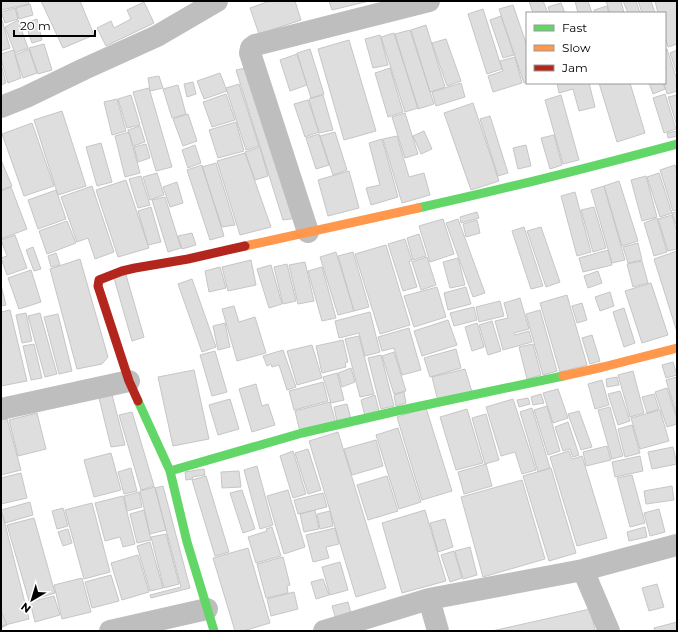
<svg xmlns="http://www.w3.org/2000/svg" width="678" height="632" font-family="Montserrat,sans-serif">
<rect width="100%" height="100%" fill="#fff"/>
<!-- building -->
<path fill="#dedede" stroke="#c6c6c6" d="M1,1H28L29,4L1,10Z
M41,1H80L94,35L63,48Z
M270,1H295L301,20L259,34L250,8Z
M329,1H369L332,10Z
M529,1H543L548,13H533Z
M575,1H588L592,13H578Z
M606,1H621L624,13H610Z
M623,1H636L640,13H628Z
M638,1H651L655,13H642Z
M655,1H677V44L668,47L665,37V13H658Z
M144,2L154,23L106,46L97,28L111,21L114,28L131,19L127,10Z
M561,3L565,13H550L548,7Z
M30,4L33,15L19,19L16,8Z
M513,5L527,46V82L524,83L499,9Z
M607,6L609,13H595L594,10Z
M15,8L18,19L5,23L1,12Z
M483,9L502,69L487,74L468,14Z
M501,16L514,55L503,58L490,20Z
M37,19L42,40L32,43L25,23Z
M1,20H2L10,48L1,51Z
M18,20L28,48L15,53L5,27Z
M426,25L445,87L430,92L411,30Z
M410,30L434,104L418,109L395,34Z
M394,33L418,108L405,112L381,37Z
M380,35L388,65L373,68L365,39Z
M446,39L461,81L447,86L432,43Z
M349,40L376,131L344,140L318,49Z
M44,44L52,70L38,74L29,48Z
M29,49L37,73L23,78L15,55Z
M310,49L324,94L311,98L297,53Z
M665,49H667L677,80V91L667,94L664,83H665Z
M14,50L21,78L8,83L1,59V54Z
M677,50V74L670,53Z
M297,54L307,85L290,91L280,60Z
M515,57L522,83L493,92L488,76L503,71L500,61Z
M1,64L6,83L1,85Z
M251,67L298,218L283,220L236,70Z
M390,68L403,112L388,117L375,73Z
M220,73L227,91L204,99L197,81Z
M159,76L163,88L150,91L148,78Z
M193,82L196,94L187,97L184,84Z
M461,83L465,97L436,106L432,92Z
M557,83H589L595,107L579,111L573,89L559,93Z
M599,83H630L645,133L617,142Z
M649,83H663L665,89L653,94Z
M239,84L259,146L246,150L226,88Z
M178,85L186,114L172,118L163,89Z
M149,88L172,167L156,171L133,92Z
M226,94L235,120L212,127L203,102Z
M665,94L676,129L664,133L653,98Z
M131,95L140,125L127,128L118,99Z
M323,95L333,130L319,133L309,99Z
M561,95L579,160L563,164L545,100Z
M677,95V126L668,97Z
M117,99L126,131L112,135L104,102Z
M308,100L319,132L305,137L294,104Z
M473,103L499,181L471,190L444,113Z
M62,111L86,186L58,195L34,120Z
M405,113L418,154L405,158L392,117Z
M188,114L197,141L183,146L173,119Z
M490,116L508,173L498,176L480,119Z
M236,122L244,151L218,158L209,130Z
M32,123L54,186L24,196L2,134Z
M140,126L145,142L133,146L128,130Z
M424,131L432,149L421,154L413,136Z
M677,131V136L668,138L667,133Z
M129,132L140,173L125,177L115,136Z
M335,132L347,170L333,175L320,136Z
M319,134L329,165L316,169L306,138Z
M554,135L562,165L550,169L541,138Z
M397,136L409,177L424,173L430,195L402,203L383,139Z
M382,139L398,197L371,205L366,188L380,185L369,143Z
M101,143L112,182L97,186L86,147Z
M146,144L150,158L138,162L134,147Z
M195,145L201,163L188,168L182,150Z
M526,145L531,166L518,169L513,148Z
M260,147L268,176L255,180L245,152Z
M245,153L271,227L240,235L217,161Z
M1,160L12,186L1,190Z
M216,163L235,225L222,227L202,167Z
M202,165L224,236L210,240L187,170Z
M675,165L677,172V210L673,211L660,170Z
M349,171L359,208L328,216L318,180Z
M157,173L164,195L150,200L143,177Z
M659,173L672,213L660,217L647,177Z
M141,176L150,205L138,208L129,179Z
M646,176L657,217L642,221L631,180Z
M126,180L149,248L118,257L96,190Z
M619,181L638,241L622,246L604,186Z
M177,182L183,203L170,207L163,187Z
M92,186L114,252L95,259L88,238L77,242L61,197Z
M604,186L625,260L612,263L591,190Z
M11,187L27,229L1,239V191Z
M56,190L66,219L38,229L28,200Z
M575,192L591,252L577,256L561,196Z
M165,197L181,248L168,252L152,200Z
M151,207L161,242L148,245L138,211Z
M594,207L606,248L593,252L581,210Z
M477,212L479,218L461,223L460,217Z
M677,212V227L672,213Z
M672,215L677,232V249L668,251L658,219Z
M657,218L667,252L654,256L644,223Z
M443,219L454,254L430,262L419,226Z
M458,219L485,293L473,297L446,223Z
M477,220L480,233L466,237L463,224Z
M67,221L76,243L47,254L39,231Z
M524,227L543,286L531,289L512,231Z
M541,227L560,282L546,287L527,231Z
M192,233L196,245L182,249L178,236Z
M419,234L426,256L413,260L407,238Z
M15,235L27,268L7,275L1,258L7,256L1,240Z
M405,239L412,261H409L417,287L403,291L388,244Z
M638,243L642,260L628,263L623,247Z
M386,245L410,325L380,334L355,254Z
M33,247L41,269L34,271L26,250Z
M608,250L612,265L583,272L579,258Z
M677,251V332L654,259Z
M336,252L354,311L338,315L320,257Z
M353,252L369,307L354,311L338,256Z
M56,253L60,265L51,267L48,256Z
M427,257L436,285L421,290L412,262Z
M458,258L465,285L450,288L443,262Z
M80,259L108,357L102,364L77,369L50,269Z
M251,260L256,285L228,291L222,267Z
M642,261L648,283L633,287L627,264Z
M305,262L314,301L298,304L289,265Z
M287,264L296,301L283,304L274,267Z
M271,265L282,304L269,308L257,269Z
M220,267L226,288L209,292L205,271Z
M322,267L336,318L322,321L308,271Z
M31,270L41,302L19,309L8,278Z
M598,271L602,283L588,288L584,276Z
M126,275L144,337L132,341L114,278Z
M192,279L216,347L202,352L178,284Z
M651,283L668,335L642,343L625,291Z
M1,285L6,305L1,306Z
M437,287L446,317L414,327L404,296Z
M466,287L471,304L448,310L444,293Z
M610,292L614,306L600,311L595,297Z
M567,295L587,365L560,372L540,303Z
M520,298L529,329L514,333L515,335L529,331L532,342L503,350L495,321L508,318L504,303Z
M500,301L504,316L479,322L476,307Z
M582,303L587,320L577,323L572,306Z
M234,306L239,322L255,317L266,353L237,361L222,309Z
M474,307L477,320L454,326L450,313Z
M624,308L635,343L624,347L613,312Z
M10,310L27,381L1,386V342H2L1,336V312Z
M540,310L557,371L543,375L526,314Z
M370,312L380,352L365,356L359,333L339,338L335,321Z
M26,313L32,341L22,343L16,315Z
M40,313L57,374L45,377L28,316Z
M58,314L72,371L59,374L44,317Z
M448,320L457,345L422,356L414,331Z
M492,321L501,351L488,355L479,325Z
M225,323L230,347L218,350L213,326Z
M477,323L484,347L472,351L465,327Z
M409,328L421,370L402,375L394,348L382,351L378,337Z
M592,335L600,361L590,364L582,338Z
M359,336L374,394L360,397L345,339Z
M343,340L348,362L345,363L346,367L322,373L316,346Z
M34,344L42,378L31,380L23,346Z
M533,344L541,375L527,379L519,347Z
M312,345L322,378L297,385L287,351Z
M456,349L461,368L430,377L424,358Z
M283,350L296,387L287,390L279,365L272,367L271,364L267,366L263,356Z
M215,351L227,392L212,396L200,355Z
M394,352L406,391L394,394L382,356Z
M381,355L394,406L381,409L368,358Z
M673,362L677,375L666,378L662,365Z
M351,368L355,382L342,387L338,373Z
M465,369L472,392L438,401L432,377Z
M194,370L209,439L173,446L158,377Z
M633,371L644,413L630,417L618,375Z
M337,373L344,400L331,403L323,377Z
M617,377L619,385L607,387L606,379Z
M677,377V416L666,380Z
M602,380L609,405L595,409L588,384Z
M323,382L328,401L294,410L289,391Z
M256,384L262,406L268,404L275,425L252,432L239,389Z
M667,388L677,419V424L667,427L655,392Z
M558,389L568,418L553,423L543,393Z
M620,391L630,421L618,425L608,394Z
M404,392L406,403L396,406L394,395Z
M541,394L544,403L533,405L531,397Z
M654,394L659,409L647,413L642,397Z
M112,395L125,445L111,447L99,398Z
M375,395L379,411L365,416L361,400Z
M528,398L530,404L519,407L517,400Z
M230,399L239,429L218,435L209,405Z
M513,399L536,470L522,474L515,452L501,456L486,407Z
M330,402L336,424L300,432L295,411Z
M347,404L351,419L337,422L334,407Z
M547,406L560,451L548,455L534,410Z
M610,407L623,456L612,459L598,410Z
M426,408L452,491L422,500L397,417Z
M532,408L550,468L538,472L520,412Z
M467,409L483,463L456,470L440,417Z
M660,410L669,441L640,449L631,418Z
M579,411L592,447L581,450L568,414Z
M132,412L154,486L141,490L119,415Z
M37,413L46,449L18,456L9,420Z
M486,414L499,460L485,464L472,418Z
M7,419L21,470L1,475V420Z
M568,422L579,455L573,457L570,449L563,451L555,427Z
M632,425L640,453L625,457L618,429Z
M398,428L421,502L399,509L376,435Z
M338,432L386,588L356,597L309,441Z
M376,440L383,466L352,475L344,449Z
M607,446L611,460L586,466L583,452Z
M673,447L677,464L652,469L648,452Z
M308,449L321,490L308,494L295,453Z
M293,451L306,494L293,498L280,456Z
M569,451L572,459L582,456L607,538L577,546L550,457Z
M111,453L121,490L94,497L84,460Z
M640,456L643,471L615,477L612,462Z
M486,464L492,486L464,494L458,472Z
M257,466L273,525L260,529L244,470Z
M131,468L137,491L124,494L118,472Z
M551,468L576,553L549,561L523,476Z
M204,469L205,475L192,477L193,479L186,480L185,472Z
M239,471L241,487L222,488L221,472Z
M21,473L27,498L1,504V478Z
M632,475L645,523L630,527L617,478Z
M206,476L229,552L215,556L192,480Z
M387,476L398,511L368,520L357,485Z
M522,480L545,559L483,577L461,497Z
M163,486L190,588L151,598L150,595L181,587L155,488Z
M672,486L674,500L646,504L644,491Z
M155,487L166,530L150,534L140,491Z
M242,490L255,529L243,533L230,493Z
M288,490L305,547L284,554L267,496Z
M139,492L142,507L127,511L124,496Z
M323,493L327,507L298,514L294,500Z
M123,496L135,544L123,547L120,537L105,541L95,503Z
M30,502L33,515L5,523L1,510Z
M92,503L110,572L84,579L65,510Z
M63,508L68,526L57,529L52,511Z
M659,509L665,532L650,536L644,513Z
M144,510L151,540L137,543L130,514Z
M315,510L319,529L304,532L300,514Z
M425,510L446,581L402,593L382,523Z
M330,511L333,526L320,529L317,514Z
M3,516L29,619L1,626V517Z
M34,518L55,593L29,601L7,525Z
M445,519L453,547L438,552L430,523Z
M272,527L281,556L256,563L248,537L267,531L266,529Z
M645,527L647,537L629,541L627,532Z
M335,528L339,544L326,547L329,558L313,562L306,535Z
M68,529L72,543L63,546L58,532Z
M166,534L179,584L164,588L151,537Z
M150,542L163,588L150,591L137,546Z
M470,547L477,575L463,579L455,551Z
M248,548L270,623L243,631H235L213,558Z
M454,551L462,578L450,582L441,555Z
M138,555L149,592L122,600L111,563Z
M283,557L290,585L287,586L288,593L266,598L257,564Z
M340,562L348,590L330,595L322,567Z
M111,575L119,601L92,608L85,582Z
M82,578L91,612L62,619L54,585Z
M323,579L329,595L316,599L311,582Z
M657,584L664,607L649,611L642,588Z
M294,592L298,609L271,616L267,599Z
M54,596L60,615L35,622L30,602Z
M348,602L353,621L338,626L332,606Z
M590,609L595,630L590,631H492Z
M1,611L7,625L1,628Z
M677,622V631H655L654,628Z"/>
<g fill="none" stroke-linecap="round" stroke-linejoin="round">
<!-- street -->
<path stroke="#bebebe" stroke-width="22" d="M1,107L26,97L84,69L157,36L217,1
M308,232L250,53L251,48L255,45L429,1
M1,409L129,381
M583,570L609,631
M429,599L438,631
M110,631L207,609
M324,631L429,599L583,570L677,545"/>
<!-- fast -->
<path stroke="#63d668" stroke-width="9" d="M418,208C505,189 591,167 677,144
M138,401L170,471L187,542L214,631
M170,471L302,433L397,411L563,376"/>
<!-- slow -->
<path stroke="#ff974d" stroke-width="9" d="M245,246L418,208
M563,376L603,367L677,348"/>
<!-- jam -->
<path stroke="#b3261e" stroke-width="9" d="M138,401L129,381L98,286L99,280L122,271L135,268L188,259L245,246"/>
</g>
<!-- border -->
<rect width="678" height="632" fill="none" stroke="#000000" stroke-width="4"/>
<!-- legend -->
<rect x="526" y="12" width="140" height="72" fill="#ffffff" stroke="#999999"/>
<rect x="534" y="25" width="20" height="6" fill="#63d668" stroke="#999999"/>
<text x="562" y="32" font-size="12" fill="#000000">Fast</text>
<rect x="534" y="45" width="20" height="6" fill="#ff974d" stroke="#999999"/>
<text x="562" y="52" font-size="12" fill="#000000">Slow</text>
<rect x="534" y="65" width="20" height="6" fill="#b3261e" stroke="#999999"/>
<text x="562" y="72" font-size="12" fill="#000000">Jam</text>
<!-- north arrow -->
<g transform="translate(32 600) rotate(218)" stroke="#ffffff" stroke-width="3" paint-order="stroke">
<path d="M0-3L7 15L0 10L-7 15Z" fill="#000000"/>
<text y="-6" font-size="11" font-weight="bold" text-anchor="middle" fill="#000000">N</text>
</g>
<!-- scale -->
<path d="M14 30v6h81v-6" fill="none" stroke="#000000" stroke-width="2"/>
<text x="20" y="30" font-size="12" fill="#000000" stroke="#ffffff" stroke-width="3" paint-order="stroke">20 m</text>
</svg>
